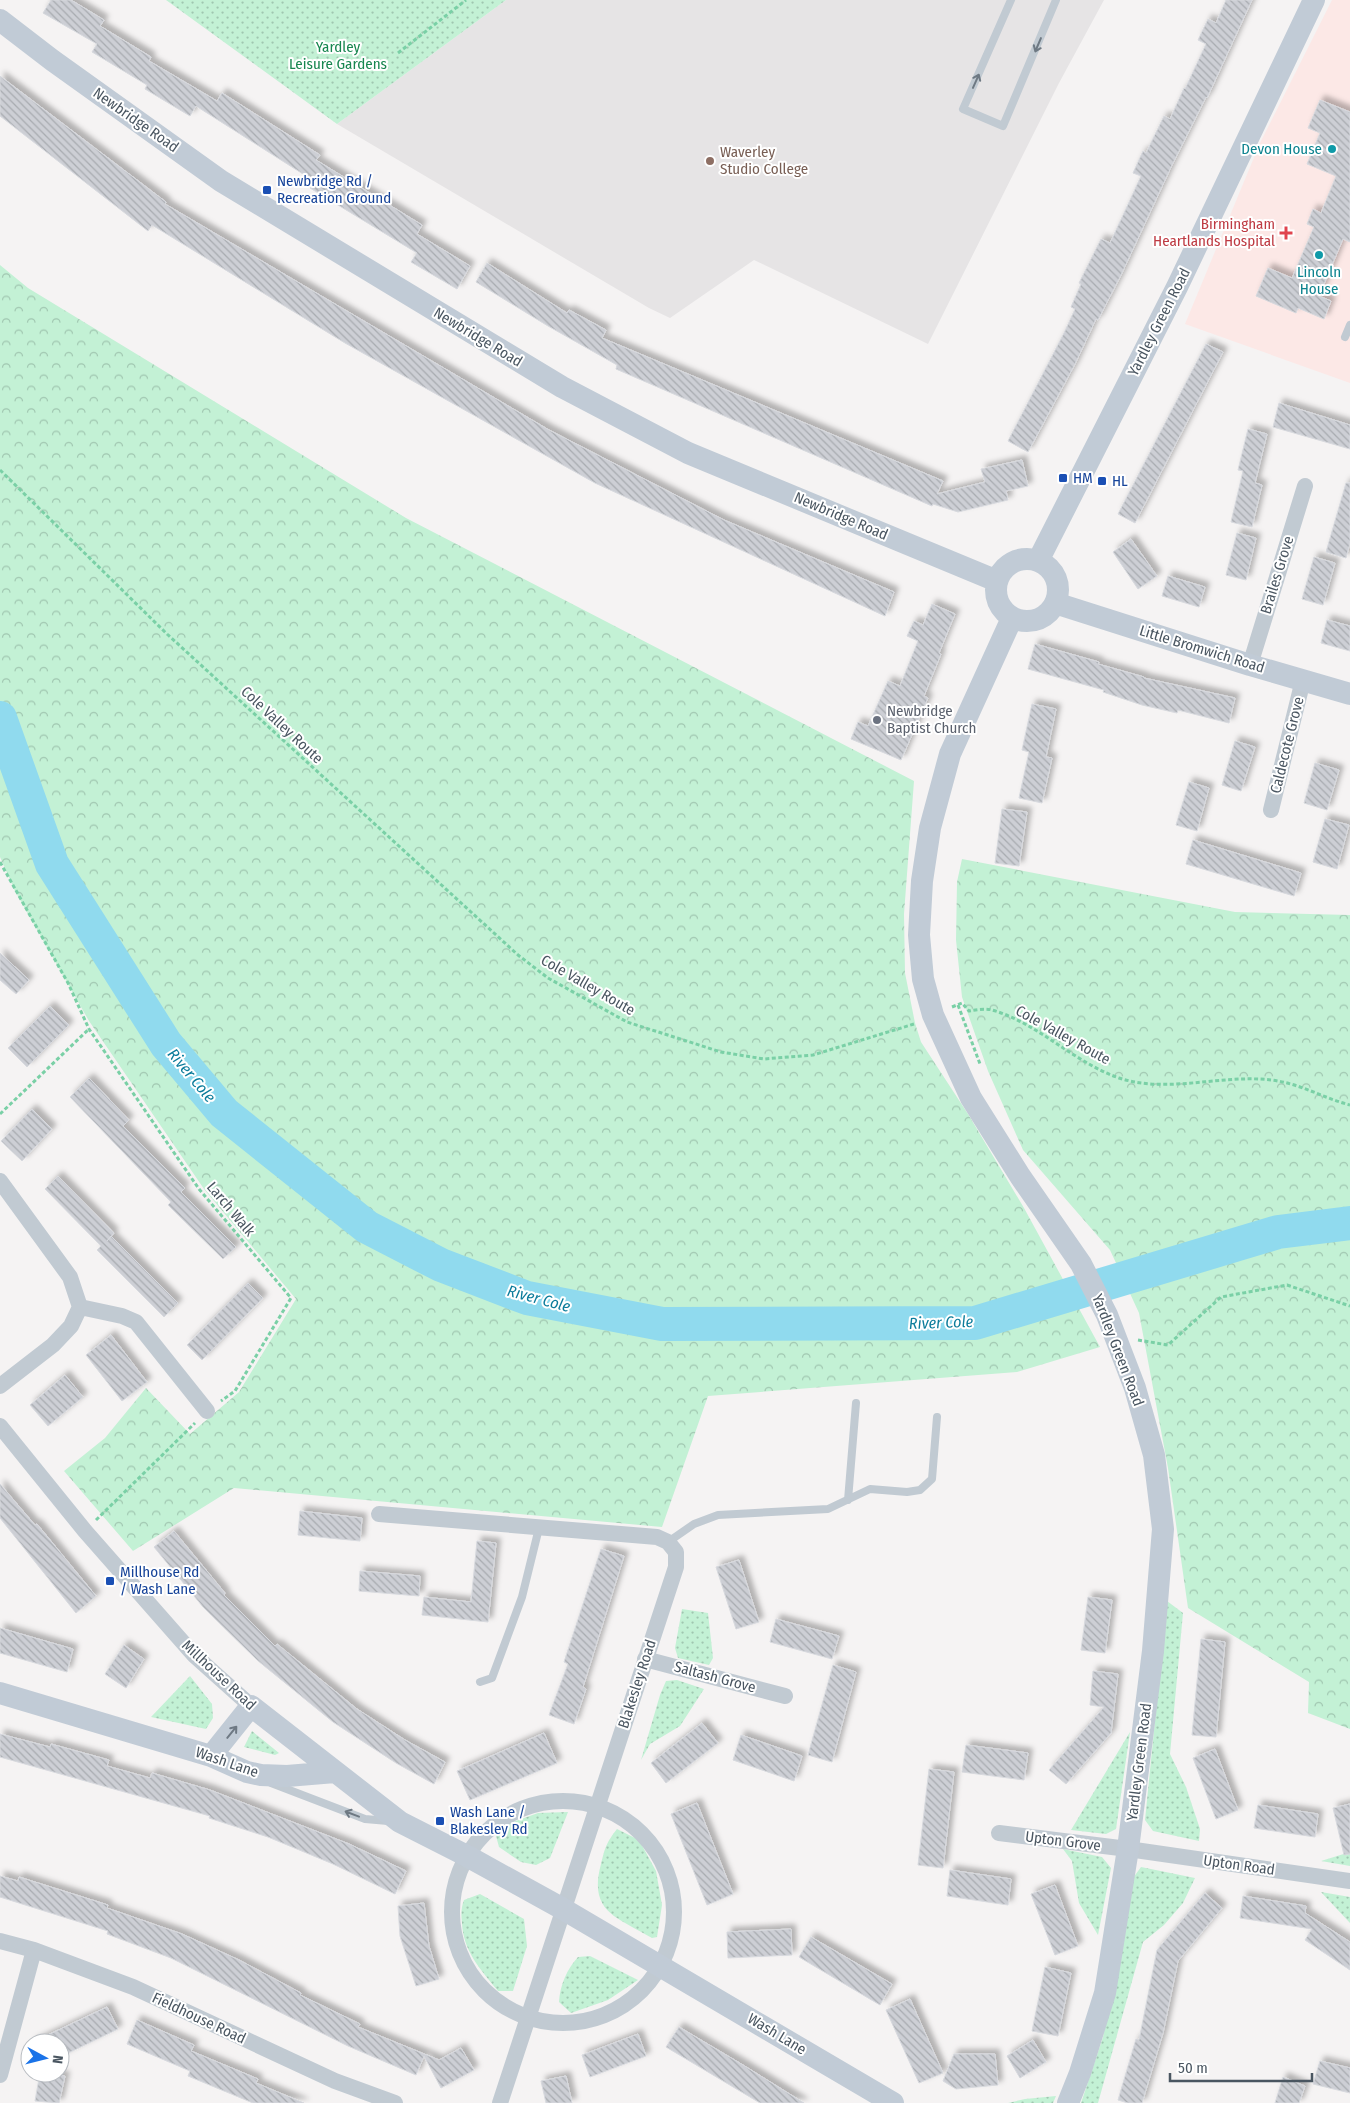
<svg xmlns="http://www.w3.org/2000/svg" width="1350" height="2103" font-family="'Fira Sans Condensed',sans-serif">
<defs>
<pattern id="grass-dots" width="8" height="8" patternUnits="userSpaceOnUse" patternTransform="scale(1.25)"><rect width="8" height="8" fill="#c3f1d5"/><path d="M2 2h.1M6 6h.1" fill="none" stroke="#a0c6b0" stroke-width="1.8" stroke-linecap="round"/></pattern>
<pattern id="forest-crowns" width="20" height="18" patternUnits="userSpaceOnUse" patternTransform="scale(1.25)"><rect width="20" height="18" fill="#c3f1d5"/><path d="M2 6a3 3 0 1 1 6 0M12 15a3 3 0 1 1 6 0" fill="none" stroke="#a0c6b0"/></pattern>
<pattern id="building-back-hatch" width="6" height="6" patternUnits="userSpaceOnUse" patternTransform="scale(1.25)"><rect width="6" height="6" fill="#cdcfd5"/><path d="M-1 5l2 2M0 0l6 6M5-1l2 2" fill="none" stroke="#a8abb0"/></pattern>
<filter id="shadow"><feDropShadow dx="4.5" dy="-4.5" stdDeviation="2.5" flood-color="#0004"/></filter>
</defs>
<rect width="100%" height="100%" fill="#f5f3f3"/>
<!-- education -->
<path fill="#e6e4e5" d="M506,0H1104L1059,83L928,344L754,260L670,318L649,308L337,124Z"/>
<!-- medical -->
<path fill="#fce8e6" d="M1332,0H1350V383L1185,324L1260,143Z"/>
<!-- grass -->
<path fill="url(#grass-dots)" d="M166,0H506L337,124Z
M1167,1601L1183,1613L1170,1754L1186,1787L1200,1829L1199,1841L1153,1831L1145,1820Z
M682,1609L708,1613L713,1658L709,1665L678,1658L675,1648Z
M190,1676L212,1704L213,1718L206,1729L151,1717Z
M677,1680L704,1689L680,1726L650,1744L641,1760L660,1695L666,1681Z
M252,1731L279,1753L275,1755L244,1747Z
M1130,1732L1116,1829L1106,1834L1071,1830Z
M568,1812L550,1858L536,1865L521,1862L499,1847L496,1836L507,1824L538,1813Z
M617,1829L639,1840L656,1871L662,1905L657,1937L652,1938C617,1917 588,1912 601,1864C605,1848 606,1843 617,1829Z
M1063,1849L1102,1857L1111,1868L1098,1935L1079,1903L1072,1861Z
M1350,1852V1866L1321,1861Z
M1141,1867L1195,1878L1183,1903L1164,1925L1143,1942L1098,2103H1081L1103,2037L1133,1878Z
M1321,1892L1350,1897V1923Z
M480,1894L524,1919L527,1946L513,1991H498C481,1970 463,1951 462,1923C461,1915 461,1908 464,1900Z
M590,1956L638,1980L608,2000L571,2013L559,2002C560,1985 567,1969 578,1957Z
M1056,2096L1053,2103H1008L1025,2099Z"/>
<!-- forest -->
<path fill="url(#forest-crowns)" d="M0,265L28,288L406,518L914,781L904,914L905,973L915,1023L921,1042L968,1114L1024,1208L1100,1347L1017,1372L708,1396L662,1527L234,1488L133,1551L64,1471L105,1438L146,1388L190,1434L239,1392L296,1299L204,1189L89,1021L15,891L0,857Z
M962,859L1235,912L1350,915V1729L1308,1713L1309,1682L1188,1608L1168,1468L1139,1313L1110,1250L1023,1150L988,1071L962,997L956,940L957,882Z"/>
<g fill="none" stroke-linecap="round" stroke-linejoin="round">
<!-- river -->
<path stroke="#90daee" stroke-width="34" d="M0,718L52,864L166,1044L224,1113L367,1227L441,1265L527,1298L662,1324L975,1323L1278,1232L1350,1223"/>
</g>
<!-- building -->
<path fill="url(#building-back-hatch)" stroke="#d7d9de" filter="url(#shadow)" d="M51,0H71L104,20L100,26L151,57L149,61L217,101L222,93L320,155L316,160L422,225L417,234L470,266L457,289L411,262L417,253L310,188L314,181L196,106L190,116L145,89L147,85L92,52L97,44L43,13Z
M1226,0H1252L1207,98L1206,97L1172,165L1121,275L1098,320L1096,319L1075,364L1028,452L1008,441L1064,333L1075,309L1071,307L1081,284L1079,283L1101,239L1110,243L1124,213L1141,176L1133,173L1143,151L1146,153L1164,116L1170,119L1184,88L1185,89L1206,44L1198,40L1208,19L1216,23Z
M0,76L166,202L165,204L549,430L724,520L894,592L885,616L595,483L345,343L152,225L148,231L0,116Z
M1320,100L1350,112V242L1343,239L1319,296L1331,301L1324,319L1298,308L1296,313L1256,296L1268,268L1292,278L1314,227L1307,224L1313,209L1321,213L1336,176L1307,164L1320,133L1308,128Z
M487,263L567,313L569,310L606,330L602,338L943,481L937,494L985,482L981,469L1022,460L1028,486L1006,491L1008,500L958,512L933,504L932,506L616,369L617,365L548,326L476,282Z
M1206,344L1223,352L1135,523L1118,514Z
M1279,403L1350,425V449L1273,427Z
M1248,429L1267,434L1255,483L1262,485L1252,527L1231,522L1243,471L1238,470Z
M1346,483H1350V543L1346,558L1326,552Z
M1237,533L1256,538L1246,580L1226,575Z
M1131,539L1157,576L1138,589L1113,552Z
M1314,557L1335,563L1323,605L1302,599Z
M1168,576L1205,587L1199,607L1162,596Z
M932,604L955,614L939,653L941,654L924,696L928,698L901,760L851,739L858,722L868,726L888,681L900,686L918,641L907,636L914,621L923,625Z
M1327,620L1350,626V651L1321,643Z
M1035,644L1099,662L1098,664L1144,677V678L1235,698L1229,723L1178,710L1177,713L1142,705L1103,692L1104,690L1028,669Z
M1032,704L1056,709L1046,757L1052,758L1042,803L1019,798L1029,752L1022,750Z
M1235,741L1255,747L1241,791L1222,785Z
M1315,763L1339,770L1327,810L1304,803Z
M1189,782L1209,788L1197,831L1176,825Z
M1002,809L1027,812L1019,866L995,863Z
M1325,819L1349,825L1337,869L1313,862Z
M1193,840L1301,873L1294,896L1186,864Z
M0,953L29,980L16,994L0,980Z
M50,1006L69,1025L27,1067L8,1048Z
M89,1078L129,1120L123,1126L185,1188L181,1192L236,1247L223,1259L168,1205L171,1202L70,1097Z
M32,1109L52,1129L22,1161L1,1141Z
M58,1176L114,1233L107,1241L111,1236L178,1303L164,1317L97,1250L101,1246L45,1189Z
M248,1283L263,1298L202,1360L187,1345Z
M111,1335L147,1382L122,1401L86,1355Z
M65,1375L83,1397L48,1426L30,1405Z
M0,1484L35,1525L37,1524L96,1596L76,1613L0,1518Z
M300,1511L362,1518L360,1541L298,1535Z
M174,1531L225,1593L224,1595L275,1646L277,1644L357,1709L405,1740L445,1762L434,1784L396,1763L333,1722L257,1660L203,1607L154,1547Z
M477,1541L496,1543L488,1622L422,1615L424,1597L471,1602Z
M601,1549L624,1556L583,1687L586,1689L574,1724L549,1715L568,1664L564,1662Z
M739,1560L759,1622L736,1629L716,1567Z
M360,1571L420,1576L419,1596L359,1591Z
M1088,1597L1112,1600L1105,1653L1081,1650Z
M776,1619L839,1636L832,1659L770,1642Z
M0,1628L73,1649L67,1672L0,1653Z
M1201,1639L1225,1642L1216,1737L1192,1735Z
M124,1645L144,1659L126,1688L105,1674Z
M833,1665L856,1672L832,1762L808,1755Z
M1093,1671L1118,1674L1111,1733L1066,1784L1049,1770L1104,1707L1090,1705Z
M702,1723L718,1743L666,1783L651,1763Z
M544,1733L557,1763L470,1800L457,1771Z
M0,1734L50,1747L51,1744L109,1760L107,1766L150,1778L152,1773L210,1790L349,1844L406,1871L395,1894L333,1864L268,1837L209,1818L210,1816L0,1757Z
M741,1735L802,1756L794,1781L733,1760Z
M966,1745L1028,1753L1024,1780L962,1772Z
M1215,1749L1238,1810L1216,1819L1193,1758Z
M929,1769L954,1772L943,1868L918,1865Z
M697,1803L733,1894L707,1905L671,1814Z
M1350,1804V1854L1344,1855L1333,1808Z
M1258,1805L1318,1814L1315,1837L1254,1828Z
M950,1870L1011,1879L1008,1905L947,1896Z
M0,1876L18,1881L19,1877L108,1905L107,1908L182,1934L239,1960L301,1993L300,1995L360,2024L358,2027L439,2060L461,2048L474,2070L441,2088L424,2056L416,2075L348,2046L171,1958L107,1934L108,1931L0,1897Z
M1055,1885L1078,1946L1055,1955L1031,1894Z
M1205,1893L1222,1908L1178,1961L1163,2033L1142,2103H1128L1118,2100L1136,2039L1139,2040L1157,1950Z
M1243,1896L1306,1906L1305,1913L1350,1942V1970L1305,1940L1312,1929L1240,1918Z
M424,1903L429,1946L439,1979L416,1986L400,1936L398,1906Z
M791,1929L792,1955L728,1958L727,1932Z
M811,1937L892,1984L880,2005L799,1957Z
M1045,1967L1071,1973L1058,2036L1032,2031Z
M910,1999L943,2073L919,2083L886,2010Z
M107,2007L118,2029L60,2057V2043H31Z
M137,2020L194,2045L191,2051L258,2079L256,2083L304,2103H253L188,2076L190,2071L127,2044Z
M679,2027L743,2065L804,2103H760L666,2047Z
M638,2034L646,2056L590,2077L582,2055Z
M1033,2040L1046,2062L1020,2078L1007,2056Z
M954,2054H995L998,2085L956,2089L943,2081Z
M1320,2061L1350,2068V2093L1313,2084Z
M40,2073L65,2076L59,2103L35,2101Z
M566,2076L572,2103H546L541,2081Z
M1283,2077L1305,2086L1299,2103H1275Z"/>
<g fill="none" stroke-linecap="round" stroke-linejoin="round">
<!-- path -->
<path stroke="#7ad0a6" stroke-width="3" stroke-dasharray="4 2.5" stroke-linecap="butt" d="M398,53L466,0
M0,470L167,634L518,955L548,978L627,1022L721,1052L764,1059L813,1055L914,1024
M0,862L68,983L89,1029L199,1189L291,1298L235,1391L221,1401
M958,1005L980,1064
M952,1007L962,1003L969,1011C976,1010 985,1008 992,1010C1038,1023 1073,1062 1119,1078C1168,1094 1221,1074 1271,1080C1299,1083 1323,1098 1350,1105
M0,1114L89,1029
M1138,1340L1168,1345L1221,1297L1287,1285L1350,1306
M96,1520L195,1423"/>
<!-- lane -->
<path stroke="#c1cad2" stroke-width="8" d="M1011,0L963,109L1003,126L1056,0
M1345,337L1350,325
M848,1500L856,1403
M668,1542L694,1524L718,1515L828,1509L870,1489L907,1492L920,1490L932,1479L937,1417
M480,1682L492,1678L522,1597L539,1528
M271,1783L365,1819L388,1821"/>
<!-- street -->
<path stroke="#c1cad2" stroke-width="16" d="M1250,665L1305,486
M1271,810L1303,680
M0,1181L70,1277L80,1307L71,1326L53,1345L0,1386
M80,1307L122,1316L136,1322L207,1411
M0,1426L85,1531L194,1655L251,1706
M379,1514L657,1537L668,1542L676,1552V1567L500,2103
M645,1659L785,1696
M452 1912a111 111 0 1 1 222 0a111 111 0 1 1-222 0Z
M999,1833L1128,1849L1350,1881
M0,1941L34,1950L133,1987L335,2081L395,2103
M0,2075L34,1950"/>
<!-- secondary -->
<path stroke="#c1cbd6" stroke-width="22" d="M0,20L52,60L221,181L562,387L688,453L997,581
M996 590a31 31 0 1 1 62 0a31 31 0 1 1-62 0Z
M1038,561L1177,287L1314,0
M1055,603L1250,665L1350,694
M1012,618L950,754L930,828L922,881L919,935L923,979L933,1015L971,1098L1020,1176L1081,1264L1107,1315L1135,1388L1154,1455L1163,1529L1153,1651L1128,1849L1105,1993L1080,2073L1068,2103
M0,1693L211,1756L247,1772L261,1775L287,1776L335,1772
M211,1756L251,1706L400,1822L467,1856L563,1909L893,2103"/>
</g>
<!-- one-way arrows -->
<defs><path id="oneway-shaft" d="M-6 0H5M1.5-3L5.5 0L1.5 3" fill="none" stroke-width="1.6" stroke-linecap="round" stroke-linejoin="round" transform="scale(1.25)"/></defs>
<g stroke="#6e7983">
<use href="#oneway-shaft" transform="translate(1038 45) rotate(113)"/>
<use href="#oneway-shaft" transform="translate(976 81) rotate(-66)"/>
<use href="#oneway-shaft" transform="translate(352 1814) rotate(-159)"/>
</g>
<use stroke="#6e7984" href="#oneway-shaft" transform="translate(232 1732) rotate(-51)"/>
<!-- markers -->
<g fill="#0f9aa8" stroke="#fff" stroke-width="2">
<circle cx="1332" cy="149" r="5"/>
<circle cx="1319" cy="255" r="5"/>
</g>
<circle fill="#8d6e63" stroke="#fff" stroke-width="2" cx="710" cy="161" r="5"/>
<g fill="#1a4fb4" stroke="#fff" stroke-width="2">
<rect x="262" y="185" width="10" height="10" rx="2.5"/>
<rect x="1058" y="473" width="10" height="10" rx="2.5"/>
<rect x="1097" y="476" width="10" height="10" rx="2.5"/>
<rect x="105" y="1576" width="10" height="10" rx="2.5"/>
<rect x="435" y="1816" width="10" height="10" rx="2.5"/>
</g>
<path fill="#e0444e" stroke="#fff" stroke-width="2" d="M1283.5 225.5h5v5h5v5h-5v5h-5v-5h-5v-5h5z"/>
<circle fill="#6b7280" stroke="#fff" stroke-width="2" cx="877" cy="720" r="5"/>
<g text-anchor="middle" stroke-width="4" stroke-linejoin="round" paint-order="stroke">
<!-- park labels -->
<g font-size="15" fill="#17864f" stroke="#fff">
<text x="338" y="52">Yardley<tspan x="338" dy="17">Leisure Gardens</tspan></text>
</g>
<!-- street labels -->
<g font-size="15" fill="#4a5661" stroke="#fff">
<text transform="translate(136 120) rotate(35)" y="5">Newbridge Road</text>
<text transform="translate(1159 322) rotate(-63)" y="5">Yardley Green Road</text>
<text transform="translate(478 337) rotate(31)" y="5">Newbridge Road</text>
<text transform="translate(841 516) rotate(23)" y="5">Newbridge Road</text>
<text transform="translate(1277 575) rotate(-73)" y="5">Brailes Grove</text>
<text transform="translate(1202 649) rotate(17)" y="5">Little Bromwich Road</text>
<text transform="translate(282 725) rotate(43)" y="5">Cole Valley Route</text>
<text transform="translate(1287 745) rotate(-76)" y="5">Caldecote Grove</text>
<text transform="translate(588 985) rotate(30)" y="5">Cole Valley Route</text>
<text transform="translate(1063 1035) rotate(29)" y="5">Cole Valley Route</text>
<text transform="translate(231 1209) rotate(50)" y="5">Larch Walk</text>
<text transform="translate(1118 1350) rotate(69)" y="5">Yardley Green Road</text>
<text transform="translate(219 1675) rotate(43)" y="5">Millhouse Road</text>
<text transform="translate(715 1677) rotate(15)" y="5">Saltash Grove</text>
<text transform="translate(637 1684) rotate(-72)" y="5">Blakesley Road</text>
<text transform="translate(227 1762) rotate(19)" y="5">Wash Lane</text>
<text transform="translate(1139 1762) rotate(-83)" y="5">Yardley Green Road</text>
<text transform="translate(1063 1841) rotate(7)" y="5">Upton Grove</text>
<text transform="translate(1239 1865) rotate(8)" y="5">Upton Road</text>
<text transform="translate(199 2018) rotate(25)" y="5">Fieldhouse Road</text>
<text transform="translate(777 2034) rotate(31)" y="5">Wash Lane</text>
</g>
<!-- culture labels -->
<g font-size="15" fill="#0d838f" stroke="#fff" text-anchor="end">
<text x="1322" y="154">Devon House</text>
<text x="1319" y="277" text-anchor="middle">Lincoln<tspan x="1319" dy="17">House</tspan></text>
</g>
<!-- education labels -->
<g font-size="15" fill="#785e54" stroke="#fff" text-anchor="start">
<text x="720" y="157">Waverley<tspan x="720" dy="17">Studio College</tspan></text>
</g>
<!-- transit labels -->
<g font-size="15" fill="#164399" stroke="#fff" text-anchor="start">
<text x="277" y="186">Newbridge Rd /<tspan x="277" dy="17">Recreation Ground</tspan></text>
<text x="1073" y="483">HM</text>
<text x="1112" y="486">HL</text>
<text x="120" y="1577">Millhouse Rd<tspan x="120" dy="17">/ Wash Lane</tspan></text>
<text x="450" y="1817">Wash Lane /<tspan x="450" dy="17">Blakesley Rd</tspan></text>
</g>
<!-- health labels -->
<g font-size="15" fill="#be3a42" stroke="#fff" text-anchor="end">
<text x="1275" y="229">Birmingham<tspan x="1275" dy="17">Heartlands Hospital</tspan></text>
</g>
<!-- worship labels -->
<g font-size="15" fill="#5b616d" stroke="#fff" text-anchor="start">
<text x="887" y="716">Newbridge<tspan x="887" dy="17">Baptist Church</tspan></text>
</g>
<!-- water labels -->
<g font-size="16" font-style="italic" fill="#0c7c9b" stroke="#fff">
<text transform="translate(192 1075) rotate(50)" y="6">River Cole</text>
<text transform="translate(539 1298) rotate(15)" y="6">River Cole</text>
<text transform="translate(941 1322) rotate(-2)" y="6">River Cole</text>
</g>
</g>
<!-- north arrow -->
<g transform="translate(45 2058) rotate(97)"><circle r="24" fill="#ffffff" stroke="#b7bbc0"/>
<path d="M0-4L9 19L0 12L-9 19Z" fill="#1a73e8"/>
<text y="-8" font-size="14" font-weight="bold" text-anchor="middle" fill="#4a5661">N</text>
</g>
<!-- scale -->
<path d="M1170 2073v8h142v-8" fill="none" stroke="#4a5661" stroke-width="2.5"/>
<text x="1178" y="2073" font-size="15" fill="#4a5661" stroke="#ffffff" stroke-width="4" paint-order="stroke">50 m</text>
</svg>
